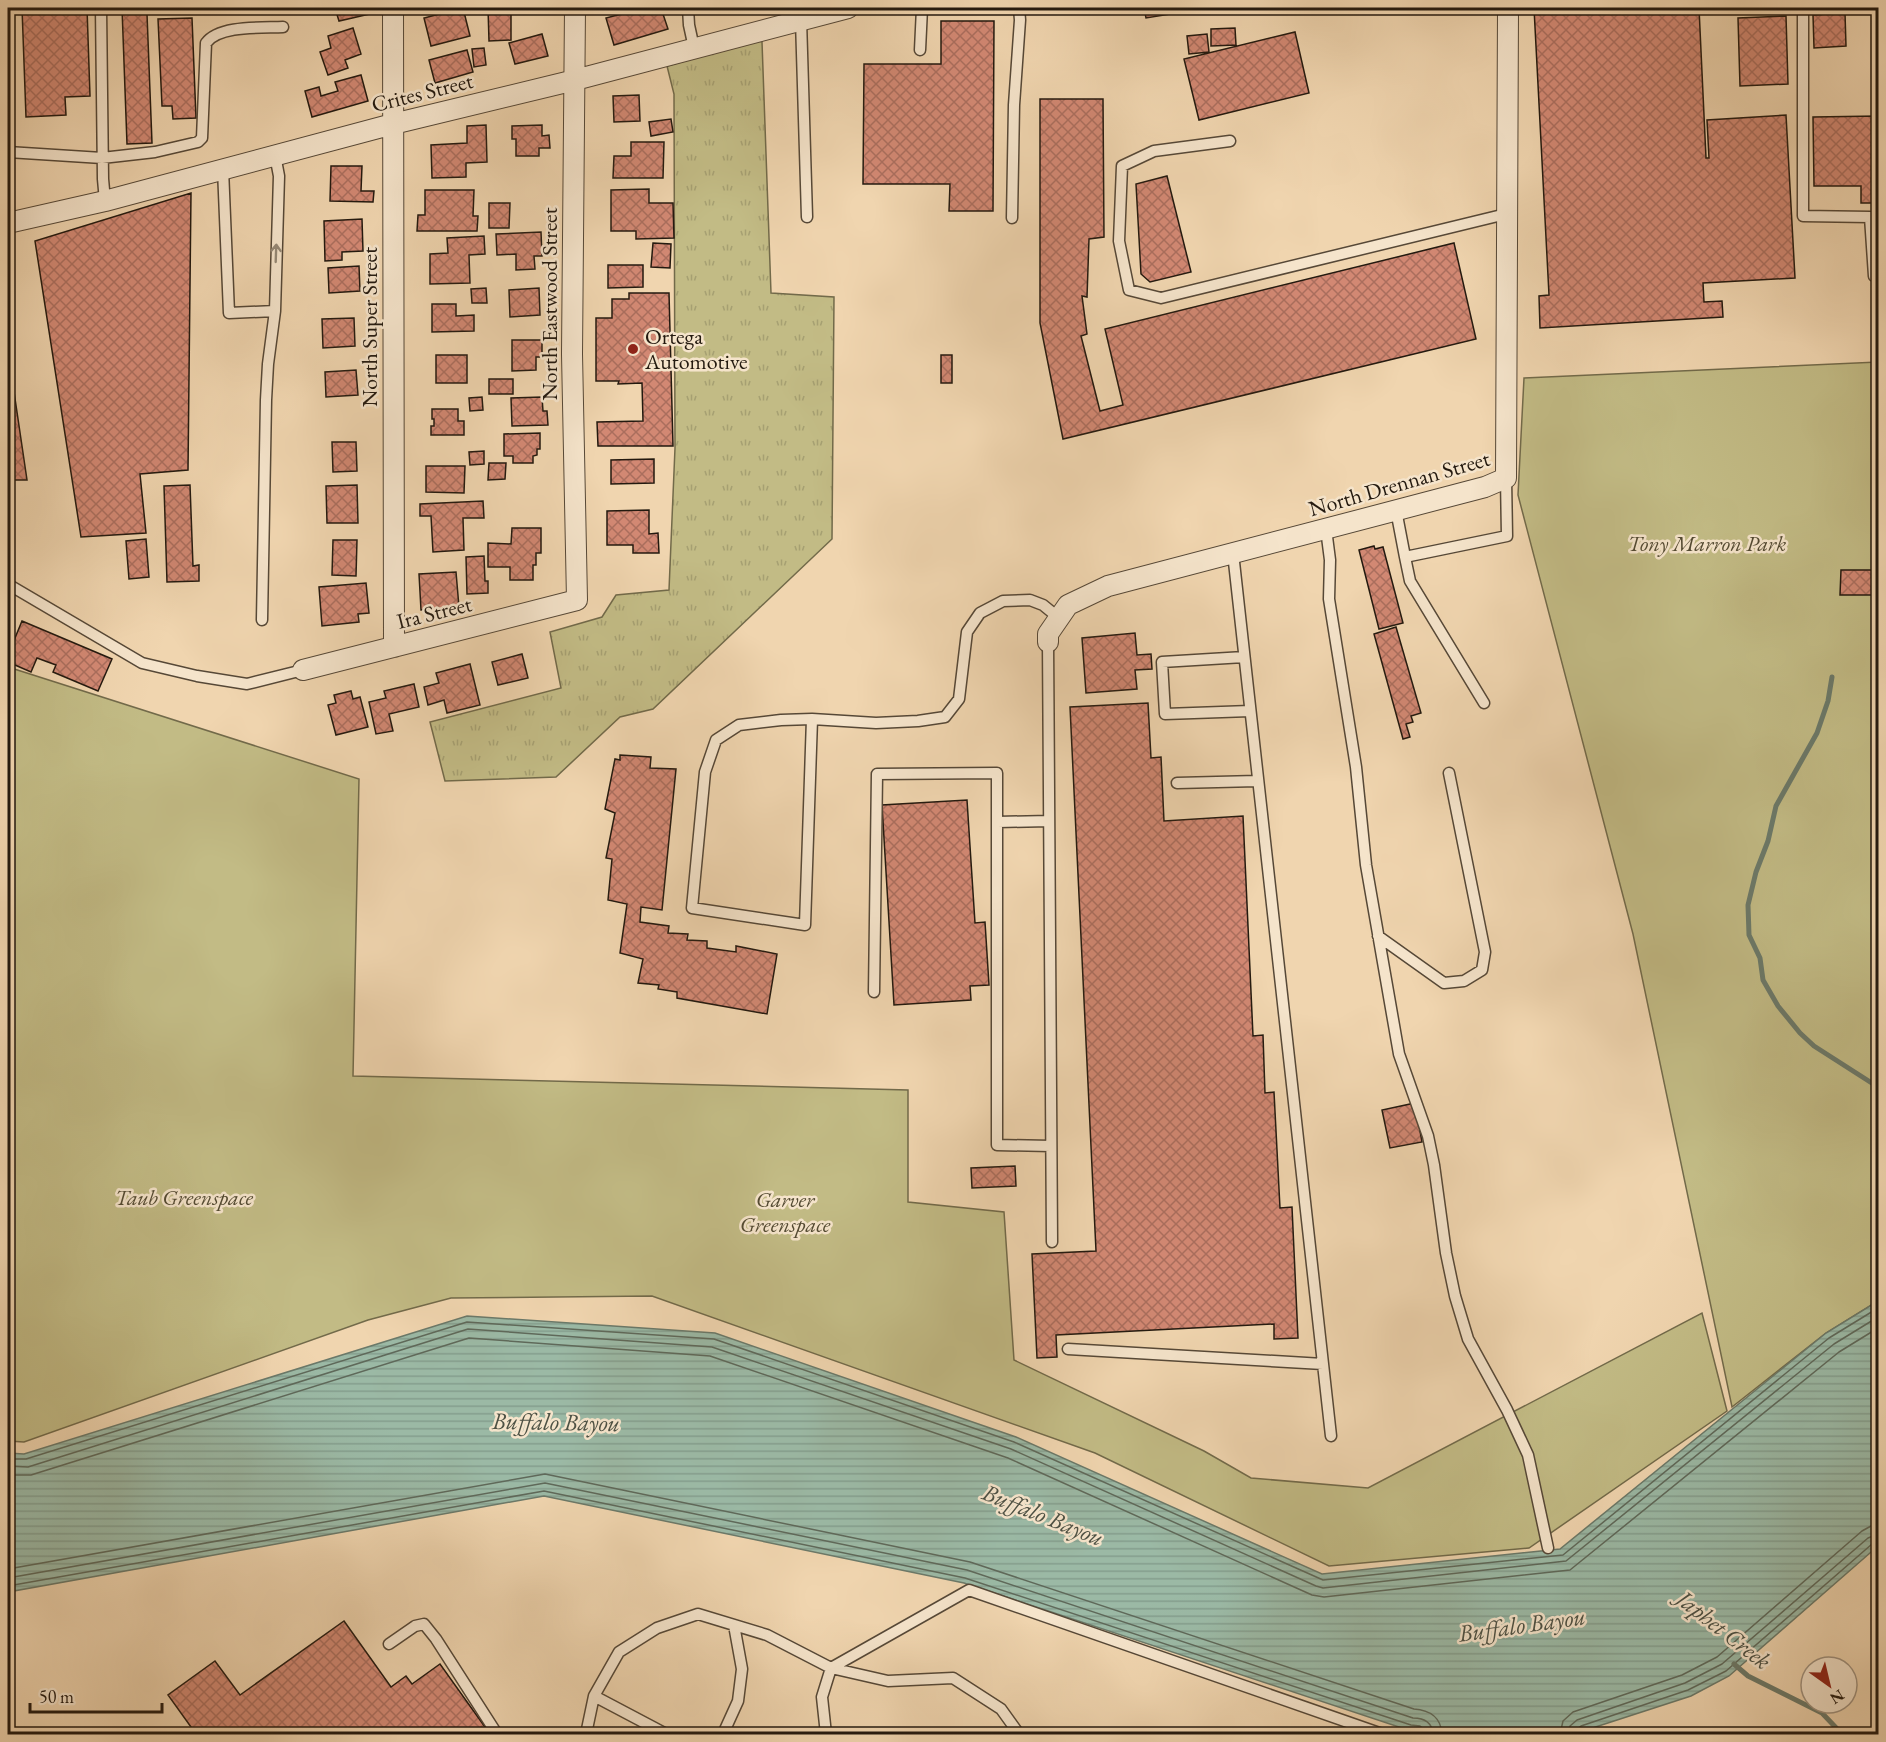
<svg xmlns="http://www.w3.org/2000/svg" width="1886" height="1742" font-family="'EB Garamond',serif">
<defs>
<pattern id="grass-tufts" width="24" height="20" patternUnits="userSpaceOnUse" patternTransform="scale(1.5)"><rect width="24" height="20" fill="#c2bb85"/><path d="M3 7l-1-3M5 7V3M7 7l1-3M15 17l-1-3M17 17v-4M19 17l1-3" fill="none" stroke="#a6a072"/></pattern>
<pattern id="water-rules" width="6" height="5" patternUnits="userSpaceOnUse" patternTransform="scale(1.5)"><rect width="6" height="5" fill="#9bb9a5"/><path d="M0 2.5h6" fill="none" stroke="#859e8d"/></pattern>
<pattern id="building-cross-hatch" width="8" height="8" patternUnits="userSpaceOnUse" patternTransform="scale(1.5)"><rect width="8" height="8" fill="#d28873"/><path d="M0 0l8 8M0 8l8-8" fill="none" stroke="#aa6e5d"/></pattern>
</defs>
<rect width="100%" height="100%" fill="#f0d5af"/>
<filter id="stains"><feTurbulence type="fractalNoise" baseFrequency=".00333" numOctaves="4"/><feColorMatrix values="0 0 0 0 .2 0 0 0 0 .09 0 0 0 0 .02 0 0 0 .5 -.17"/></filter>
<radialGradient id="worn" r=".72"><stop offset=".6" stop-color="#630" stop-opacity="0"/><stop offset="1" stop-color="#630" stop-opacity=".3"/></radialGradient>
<!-- grass -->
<path fill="url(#grass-tufts)" stroke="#726a4a" stroke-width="1.5" d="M758,40L762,42L771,293L834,297L832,539L653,709L620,717L556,777L445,781L430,722L561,688L550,632L602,617L616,595L669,590L675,448L674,94L667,66Z"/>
<!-- park -->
<path fill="#c2bb85" stroke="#726a4a" stroke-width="1.5" d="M1878,362V1301L1826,1333L1732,1407L1633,934L1518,495L1524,378Z
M8,667L359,779L353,1076L908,1090V1202L1004,1212L1014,1360L1204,1451L1251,1478L1368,1488L1702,1313L1727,1411L1529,1548L1329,1566L1095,1453L652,1296L451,1298L368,1320L24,1442L8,1441Z"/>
<!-- water -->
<path fill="url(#water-rules)" stroke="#6b7969" stroke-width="1.5" d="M1878,1301V1546L1729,1676L1691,1696L1574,1734H1495L1411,1731L964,1583L544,1496L8,1592V1453L24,1454L467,1316L715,1333L1016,1437L1322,1574L1560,1549L1826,1333Z"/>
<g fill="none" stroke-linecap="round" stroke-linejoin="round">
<!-- shore -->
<path stroke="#5f695a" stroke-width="1.5" d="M8,1459H26L467,1322L714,1339L1014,1442L1323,1580L1563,1555L1829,1338L1878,1308
M8,1466L28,1467L468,1329L712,1347L1011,1449L1316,1586L1323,1588L1566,1561L1834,1344L1878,1317
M8,1475H31L469,1338L710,1356L1008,1458L1312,1595L1324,1597L1570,1570L1839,1352L1878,1328
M8,1569L545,1474L970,1562L1414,1709C1430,1710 1441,1718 1442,1734
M8,1578L545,1483L967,1570L1413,1718C1424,1718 1432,1722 1433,1734
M8,1586L544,1491L965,1578L1411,1725L1420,1726L1424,1729L1425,1734
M1560,1734L1563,1721L1573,1712L1682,1675L1717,1657L1862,1531L1871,1526L1878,1525
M1569,1734L1570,1726L1577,1720L1685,1683L1722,1664L1868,1538L1878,1534
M1576,1734L1577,1729L1581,1726L1688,1690L1726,1671L1872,1544L1878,1542"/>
<!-- stream -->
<path stroke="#6b7969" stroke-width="5" d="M1832,677L1828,701L1817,733L1776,806L1768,841L1756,872L1748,905L1749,935L1760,958L1763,980L1778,1006L1800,1033L1814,1046L1878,1087
M1734,1664L1748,1676L1822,1713L1842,1734"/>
</g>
<!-- building -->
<path fill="url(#building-cross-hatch)" stroke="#23190f" stroke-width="1.5" d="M22,8H87L90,96L65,97L66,115L26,117Z
M122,8H159V13L147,14L152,143L127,144Z
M335,8H369L370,14L339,21Z
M463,8L470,36L431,46L424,18Z
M488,8H511V40L489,41Z
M632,8H661L668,29L614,45L606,18L633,11Z
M1144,8H1170L1171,14L1146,18Z
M1534,8H1699L1706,158H1709L1707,120L1786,115L1795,278L1703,283L1704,302L1722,301L1723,317L1540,328L1539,296L1549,295Z
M1845,13L1846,46L1814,48L1813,15Z
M1786,16L1788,84L1740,86L1738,18Z
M192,18L196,118L173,119L172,106H162L158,19Z
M941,21H994L993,211H949L950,184H863L864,64H941Z
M353,28L361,54L345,60L348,68L328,75L320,52L331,48L328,36Z
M1235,28L1236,45L1211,46V29Z
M1295,32L1309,93L1199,120L1184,59Z
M542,34L548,56L515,64L509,43Z
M1207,34L1209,52L1189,54L1187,36Z
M484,48L486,65L474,67L472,49Z
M467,50L473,72L435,83L429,60Z
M361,75L368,101L312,117L305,91L319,87L321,96L338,91L335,82Z
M639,95L640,121L614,122L613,96Z
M1040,99H1103L1104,237L1089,239L1087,297L1082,296L1087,334L1081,336L1100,411L1123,405L1105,329L1454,243L1476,339L1063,439L1040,323Z
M1878,116V203H1861V186H1814L1813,117Z
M671,119L673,132L651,136L649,122Z
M486,125L487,162L466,163V177L432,178L431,145L467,143V126Z
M542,125V136L549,135L550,148H539V156H516V139H512V126Z
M631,142H664L663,178H613L614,156H631Z
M331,166H362L361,191H374L373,202L330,201Z
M1167,176L1191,272L1150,282L1141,274L1136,184Z
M649,189V203H673L674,238L636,239V231H611V190Z
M425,190H474L473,216H478L477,231H417L418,215H425Z
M191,193L188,470L140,474L146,533L81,537L35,241Z
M489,203H510L509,228H489Z
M362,219L363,251L342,252V260L325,261L324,221Z
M541,232L542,256H534L535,269L516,270V254L497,255L496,234Z
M484,236L485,254L469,255L470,283L430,284V254L448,253L447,238Z
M653,243L671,244L670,268L651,267Z
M608,265H643V287L608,288Z
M359,266L360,291L329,293L328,268Z
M486,288L487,303H472L471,289Z
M539,288L540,315L510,317L509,290Z
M629,293H669L673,446H598L597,422L643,421L642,383L618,384L619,381H596V318H612V299H629Z
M432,304H456V316L474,315V331L432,332Z
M354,318L355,346L323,348L322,319Z
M512,340H542V357H536V370L512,371Z
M8,351L27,480H8Z
M436,355H467V383H436Z
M941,355H952V383H941Z
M356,370L358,395L326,397L325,372Z
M489,379H513V394H489Z
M482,397L483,410L470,411L469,398Z
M542,397L543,411H547L548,425L512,426L511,398Z
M432,409H458V421H464V435H431V426H434V419H432Z
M540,433V449H537V455L533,456V463H513V456H504V434Z
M332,442H356L357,471L333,472Z
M484,451V464L470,465L469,452Z
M654,459V483L611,484V460Z
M489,463H506L505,479L488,480Z
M426,466H465L464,493L426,492Z
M190,485L193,566L199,565V581L167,582L164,486Z
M357,485L358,523H327L326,486Z
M483,501L484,518H463L464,550L433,552L431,516H420V504Z
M649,510V534L658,533L659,553H633V545H607V511Z
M512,528H541V553H536V565H533V580H510V567H488V543L511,544Z
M146,539L149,577L129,579L126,541Z
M333,540H357L356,576L332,575Z
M1374,546L1375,549L1383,547L1403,623L1379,629L1359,550Z
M484,556L485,581H488V593L467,594L466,557Z
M1841,570H1878V595H1840Z
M456,572L459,607L421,610L419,574Z
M366,583L369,613L358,614L359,622L322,626L319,587Z
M22,621L112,659L98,691L53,672L56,665L37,658L31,672L8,662V655Z
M1396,627L1421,713L1411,716L1413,722L1406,724L1410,737L1403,739L1374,634Z
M1135,633L1137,655L1151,654L1152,669L1135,670L1137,689L1086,693L1082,638Z
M522,654L528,678L498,685L492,662Z
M470,664L480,705L447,713L444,700L428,705L424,687L439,683L436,673Z
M414,684L419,707L389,714L393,731L376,734L369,702L386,698L384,691Z
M351,691L353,699L360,697L368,727L336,735L328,705L336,703L334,695Z
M1148,703L1151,758L1161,757L1164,821L1243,816L1253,1036L1263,1035L1265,1093L1274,1092L1280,1208L1292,1207L1298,1338L1274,1339V1324L1056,1335L1057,1357L1037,1358L1032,1254L1096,1251L1070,707Z
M620,755L651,757L650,768L676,769L662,910L641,907L640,922L669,926L668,933L688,934L687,940L707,941V948L736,952V946L777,954L767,1014L677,998V992L658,989L659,985L638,983L643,959L620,953L627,904L608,900L612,859L606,858L615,813L605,809L615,759L620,760Z
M967,800L975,923L985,922L989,985L970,986L971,1000L894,1005L882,805Z
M1415,1103L1422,1142L1390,1148L1382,1110Z
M1015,1166L1016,1186L972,1188L971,1168Z
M344,1621L391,1687L406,1676L412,1684L440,1664L490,1734H196L168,1695L215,1661L240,1695Z"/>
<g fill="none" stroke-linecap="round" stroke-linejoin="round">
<!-- lane casing -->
<g stroke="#564837" stroke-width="13">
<path id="lane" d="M101,8L103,179L105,201
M688,8L689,25L694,48
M1803,8V216L1870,217L1874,276H1878
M801,20L807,217
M920,50L922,8
M1230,141L1154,151L1122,166L1119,241L1129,290L1161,298L1506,214
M8,152L102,158L155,152L198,142L202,138L206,43C219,25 261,28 283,27
M223,169L229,313L275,311L268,364L266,400L262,620
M1012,218L1014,105L1020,20L1019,8
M275,311L279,176L275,155
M1396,510L1405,557L1507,536L1506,478
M1326,529L1330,560L1329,599L1356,767L1366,865L1399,1054L1428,1136L1434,1165L1446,1253L1455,1296L1468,1339L1507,1410L1528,1455L1548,1548
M1233,553L1331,1436
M1405,557L1410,581L1484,703
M8,586H11L142,663L197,676L247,684L303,670
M1048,642L1052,1242
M1244,657L1162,662L1165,714L1250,711
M812,719L805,925L692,908L705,772L716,740L739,725L781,720L812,719L876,723L918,721L945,717L959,699L967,632L980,613L1003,601L1030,600L1043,605L1059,618
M1177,783L1257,781
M998,822L1049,821
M1378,936L1444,983L1464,981L1482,970L1485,952L1449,773
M874,992L877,774L997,773V1145L1051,1146
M1068,1349L1323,1364
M389,1644L415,1626L424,1624L436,1639L497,1734
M594,1696L666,1734
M586,1734L594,1696L619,1652L657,1628L698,1614L767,1635L831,1668L888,1681L953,1678L1001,1709L1019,1734
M723,1734L738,1701L742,1669L734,1625
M826,1734L822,1697L831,1668L969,1590L1382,1734"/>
</g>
<!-- street casing -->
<g stroke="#564837" stroke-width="22">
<path id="street" d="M393,8L394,647
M8,223L105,201L393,124L575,80L848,8
M1048,642V634L1068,605L1108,586L1485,487L1506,478L1508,8
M303,670L577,600L572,354L575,8"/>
</g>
<!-- lane -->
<use href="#lane" stroke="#f5e4cb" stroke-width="10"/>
<!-- street -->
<use href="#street" stroke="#f5e4cb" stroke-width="20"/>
</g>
<!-- one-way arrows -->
<defs><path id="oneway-shaft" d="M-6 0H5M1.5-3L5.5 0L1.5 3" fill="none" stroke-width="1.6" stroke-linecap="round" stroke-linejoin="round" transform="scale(1.5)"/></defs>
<use stroke="#968976" href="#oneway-shaft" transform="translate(276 253) rotate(-88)"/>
<!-- markers -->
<circle fill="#8f2418" stroke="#f5e4cb" stroke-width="2" cx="633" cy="349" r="6"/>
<g text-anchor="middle" stroke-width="5" stroke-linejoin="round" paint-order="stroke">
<!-- street labels -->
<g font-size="22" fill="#23190f" stroke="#f5e4cb">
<text transform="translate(422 92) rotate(-14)" y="8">Crites Street</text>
<text transform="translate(549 304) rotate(-90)" y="8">North Eastwood Street</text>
<text transform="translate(369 327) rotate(-90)" y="8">North Super Street</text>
<text transform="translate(1399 483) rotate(-16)" y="8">North Drennan Street</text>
<text transform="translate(434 612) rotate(-14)" y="8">Ira Street</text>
</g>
<!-- poi labels -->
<g font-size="22" fill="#23190f" stroke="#f5e4cb" text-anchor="start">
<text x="645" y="344">Ortega<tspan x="645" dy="25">Automotive</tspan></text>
</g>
<!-- park labels -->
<g font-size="22" font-style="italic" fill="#534a32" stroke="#f5e4cb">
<text x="1707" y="551">Tony Marron Park</text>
<text x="184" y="1205">Taub Greenspace</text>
<text x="785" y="1207">Garver<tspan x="785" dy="25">Greenspace</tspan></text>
</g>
<!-- water labels -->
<g font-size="24" font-style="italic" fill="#4d5144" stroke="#f5e4cb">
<text transform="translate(556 1422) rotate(1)" y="8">Buffalo Bayou</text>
<text transform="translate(1043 1515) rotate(22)" y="8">Buffalo Bayou</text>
<text transform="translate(1522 1625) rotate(-8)" y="8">Buffalo Bayou</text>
<text transform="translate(1724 1630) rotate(38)" y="8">Japhet Creek</text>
</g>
</g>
<!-- margin -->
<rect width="1886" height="1742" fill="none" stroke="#f0d5af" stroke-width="30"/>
<rect x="9" y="9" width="1868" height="1724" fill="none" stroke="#23190f" stroke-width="3"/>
<rect x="15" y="15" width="1856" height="1712" fill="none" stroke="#23190f" stroke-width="1.5"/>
<!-- north arrow -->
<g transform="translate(1829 1685) rotate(146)"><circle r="28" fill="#f5e4cb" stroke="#a19380" stroke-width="1.5"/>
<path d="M0-4.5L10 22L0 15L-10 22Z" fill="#8f2418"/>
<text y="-9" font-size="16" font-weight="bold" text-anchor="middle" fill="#23190f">N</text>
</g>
<!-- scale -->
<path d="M30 1703v9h132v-9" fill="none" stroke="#23190f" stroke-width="3"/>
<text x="39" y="1703" font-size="18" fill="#23190f" stroke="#f5e4cb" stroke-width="4.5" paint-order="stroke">50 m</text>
<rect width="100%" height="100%" filter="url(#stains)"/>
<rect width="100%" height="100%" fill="url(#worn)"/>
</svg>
